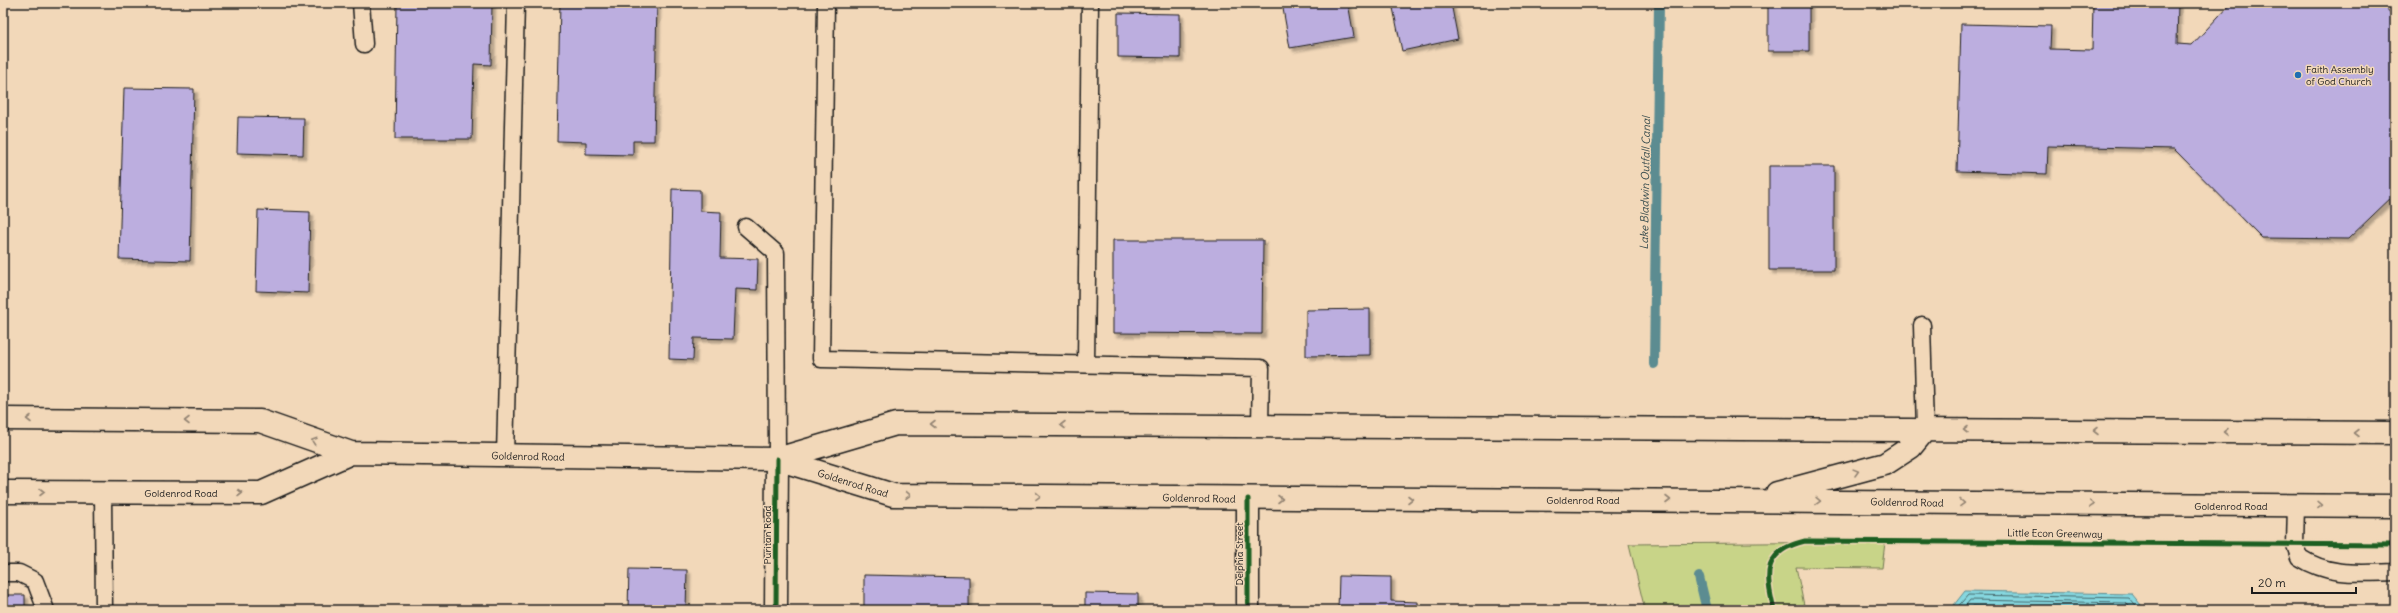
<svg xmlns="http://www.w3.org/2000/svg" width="2398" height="613" font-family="Delius,sans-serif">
<defs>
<filter id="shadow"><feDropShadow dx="3.5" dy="3.5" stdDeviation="1" flood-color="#0004"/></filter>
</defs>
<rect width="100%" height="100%" fill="#f2d8b9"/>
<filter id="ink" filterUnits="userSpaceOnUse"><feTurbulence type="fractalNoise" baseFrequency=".025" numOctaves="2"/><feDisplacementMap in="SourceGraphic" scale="8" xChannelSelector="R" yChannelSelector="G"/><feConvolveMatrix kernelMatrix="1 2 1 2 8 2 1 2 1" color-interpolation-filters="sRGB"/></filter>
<g filter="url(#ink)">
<!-- green -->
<path fill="#c8d488" stroke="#727852" d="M1885,542L1882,568L1796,567L1805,610H1645L1629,544Z"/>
<!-- water -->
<path fill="#86d7df" stroke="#5c8c91" d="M1965,591L2132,594L2145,610H1950Z"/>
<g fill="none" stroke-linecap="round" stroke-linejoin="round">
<!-- shore -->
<path stroke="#46676a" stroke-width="1" d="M1955,610L1968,595L2129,598L2139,610
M1962,610L1970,600L2126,603L2133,610
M1969,610L1973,606L2125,610"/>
<!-- stream -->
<path stroke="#5c8c91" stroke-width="10" d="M1654,364L1659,3
M1699,577L1707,610"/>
</g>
<!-- building -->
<path fill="#bcaedf" stroke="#1c1c1c" filter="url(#shadow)" d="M397,3H492L491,65L474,64L472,139H395Z
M560,3H657L654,141H633V155L586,154V142L557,141Z
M1282,3H1348L1354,37L1290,48Z
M1392,3H1451L1458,39L1402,51Z
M1768,3H1809V51H1768Z
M2093,3H2178L2177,44L2192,45L2231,3H2380L2395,17V194L2348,239L2262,238L2174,149L2048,146L2047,174L1957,171L1961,24L2051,26L2050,49L2092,50Z
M1118,13L1180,14V58L1118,57Z
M124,88L194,89L190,261L119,259Z
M238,117L304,118L303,155L237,153Z
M1769,166H1834V270H1769Z
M672,189L700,190V211L721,212L720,258L758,259L757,290L735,289L733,339L694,338L693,360L669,359Z
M258,210L310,212L308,293L256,291Z
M1113,240H1263L1262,334L1113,333Z
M1370,309V355L1306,356V310Z
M629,569L687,570L686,610H628Z
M864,575L969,577V610H864Z
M1339,576L1391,577V601L1418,602V610H1338Z
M1085,593L1138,594V610H1085Z
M3,595H25V610H3Z"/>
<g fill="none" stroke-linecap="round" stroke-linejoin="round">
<!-- service casing -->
<g stroke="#1c1c1c" stroke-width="19">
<path id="service" d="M361,3L364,44
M826,3L821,359L1261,368L1260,426
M746,227L776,253L777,459
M1922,325L1925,430
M1086,364L1090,3
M505,456L516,3
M103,493L104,610
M2296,505L2295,545L2299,557C2330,577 2359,573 2395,572
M3,573H19L35,581L46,610"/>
</g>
<!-- minor casing -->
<g stroke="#1c1c1c" stroke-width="25">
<path id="minor" d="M1248,499V610
M776,610L777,459"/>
</g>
<!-- secondary casing -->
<g stroke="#1c1c1c" stroke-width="25">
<path id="secondary" d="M3,419L260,421L351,453L777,459L893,495L2395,506
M777,459L896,424L2395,433
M3,492L261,493L351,453
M1777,493L1885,464L1911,447L1925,430"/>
</g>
<!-- service -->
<use href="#service" stroke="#f2d8b9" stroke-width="16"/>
<!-- minor -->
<use href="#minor" stroke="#f2d8b9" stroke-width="22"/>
<!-- secondary -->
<use href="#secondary" stroke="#f2d8b9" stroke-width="22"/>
<!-- cycleway casing -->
<g stroke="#f2d8b9" stroke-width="8">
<path id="cycleway" d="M1248,499V610
M776,610L777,459
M1774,610C1765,573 1763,551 1805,541L2395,545"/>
</g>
<!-- cycleway -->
<use href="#cycleway" stroke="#1b5e20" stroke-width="5"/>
</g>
<!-- one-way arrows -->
<defs><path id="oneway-chevron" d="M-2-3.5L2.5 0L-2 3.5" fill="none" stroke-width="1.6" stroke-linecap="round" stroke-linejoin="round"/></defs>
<g stroke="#928372">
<use href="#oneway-chevron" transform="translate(29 419) rotate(-180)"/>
<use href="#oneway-chevron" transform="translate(187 421) rotate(-180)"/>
<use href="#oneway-chevron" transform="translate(933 424) rotate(-180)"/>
<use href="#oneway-chevron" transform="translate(1063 425) rotate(-180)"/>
<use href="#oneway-chevron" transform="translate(1966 430) rotate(-180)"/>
<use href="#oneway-chevron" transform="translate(2096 431) rotate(-180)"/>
<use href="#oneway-chevron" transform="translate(2226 432) rotate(-180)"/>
<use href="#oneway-chevron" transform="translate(2356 433) rotate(-180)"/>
<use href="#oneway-chevron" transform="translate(314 441) rotate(-161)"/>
<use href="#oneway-chevron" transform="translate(1856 472) rotate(-15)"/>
<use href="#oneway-chevron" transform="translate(42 492)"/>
<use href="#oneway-chevron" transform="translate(240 493)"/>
<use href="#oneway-chevron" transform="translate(908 495) rotate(1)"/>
<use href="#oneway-chevron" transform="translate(1038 496) rotate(1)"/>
<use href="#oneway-chevron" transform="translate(1280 499)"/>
<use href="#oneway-chevron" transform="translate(1410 499)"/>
<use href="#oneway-chevron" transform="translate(1668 500)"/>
<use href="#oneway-chevron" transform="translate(1818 501) rotate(1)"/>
<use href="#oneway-chevron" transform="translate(1962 503) rotate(1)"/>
<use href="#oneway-chevron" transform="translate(2092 504) rotate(1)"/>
<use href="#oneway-chevron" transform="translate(2320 505) rotate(1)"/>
</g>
</g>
<!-- markers -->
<circle fill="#1f6fb2" stroke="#f2d8b9" stroke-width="1.5" cx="2298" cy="75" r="4"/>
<g text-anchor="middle" stroke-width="3" stroke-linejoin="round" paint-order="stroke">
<!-- poi labels -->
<g font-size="10" fill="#1c1c1c" stroke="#f2d8b9" text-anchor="start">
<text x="2306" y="73">Faith Assembly<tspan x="2306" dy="12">of God Church</tspan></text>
</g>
<!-- street labels -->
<g font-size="10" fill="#1c1c1c" stroke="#f2d8b9">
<text transform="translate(528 456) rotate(1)" y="4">Goldenrod Road</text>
<text transform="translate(853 483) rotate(17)" y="4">Goldenrod Road</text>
<text x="181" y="497">Goldenrod Road</text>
<text transform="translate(1199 498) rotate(1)" y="4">Goldenrod Road</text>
<text x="1583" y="504">Goldenrod Road</text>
<text transform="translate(1907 502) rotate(1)" y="4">Goldenrod Road</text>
<text x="2231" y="510">Goldenrod Road</text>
<text transform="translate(2055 533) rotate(1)" y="4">Little Econ Greenway</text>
<text transform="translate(767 535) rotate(-90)" y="4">Puritan Road</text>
<text transform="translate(1239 554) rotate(-90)" y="4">Delphia Street</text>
</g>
<!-- water labels -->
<g font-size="11" font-style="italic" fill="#364b4d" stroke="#f2d8b9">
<text transform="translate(1645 183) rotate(-89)" y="4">Lake Bladwin Outfall Canal</text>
</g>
</g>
<!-- margin -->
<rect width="2398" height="613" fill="none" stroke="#f2d8b9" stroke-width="16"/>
<rect x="8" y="8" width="2382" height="597" fill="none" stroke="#1c1c1c" stroke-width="1.5" filter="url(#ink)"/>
<!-- scale -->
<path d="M2252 587v6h104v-6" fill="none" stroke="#1c1c1c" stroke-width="2"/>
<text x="2258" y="587" font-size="12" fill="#1c1c1c" stroke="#f2d8b9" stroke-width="3" paint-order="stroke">20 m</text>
</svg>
